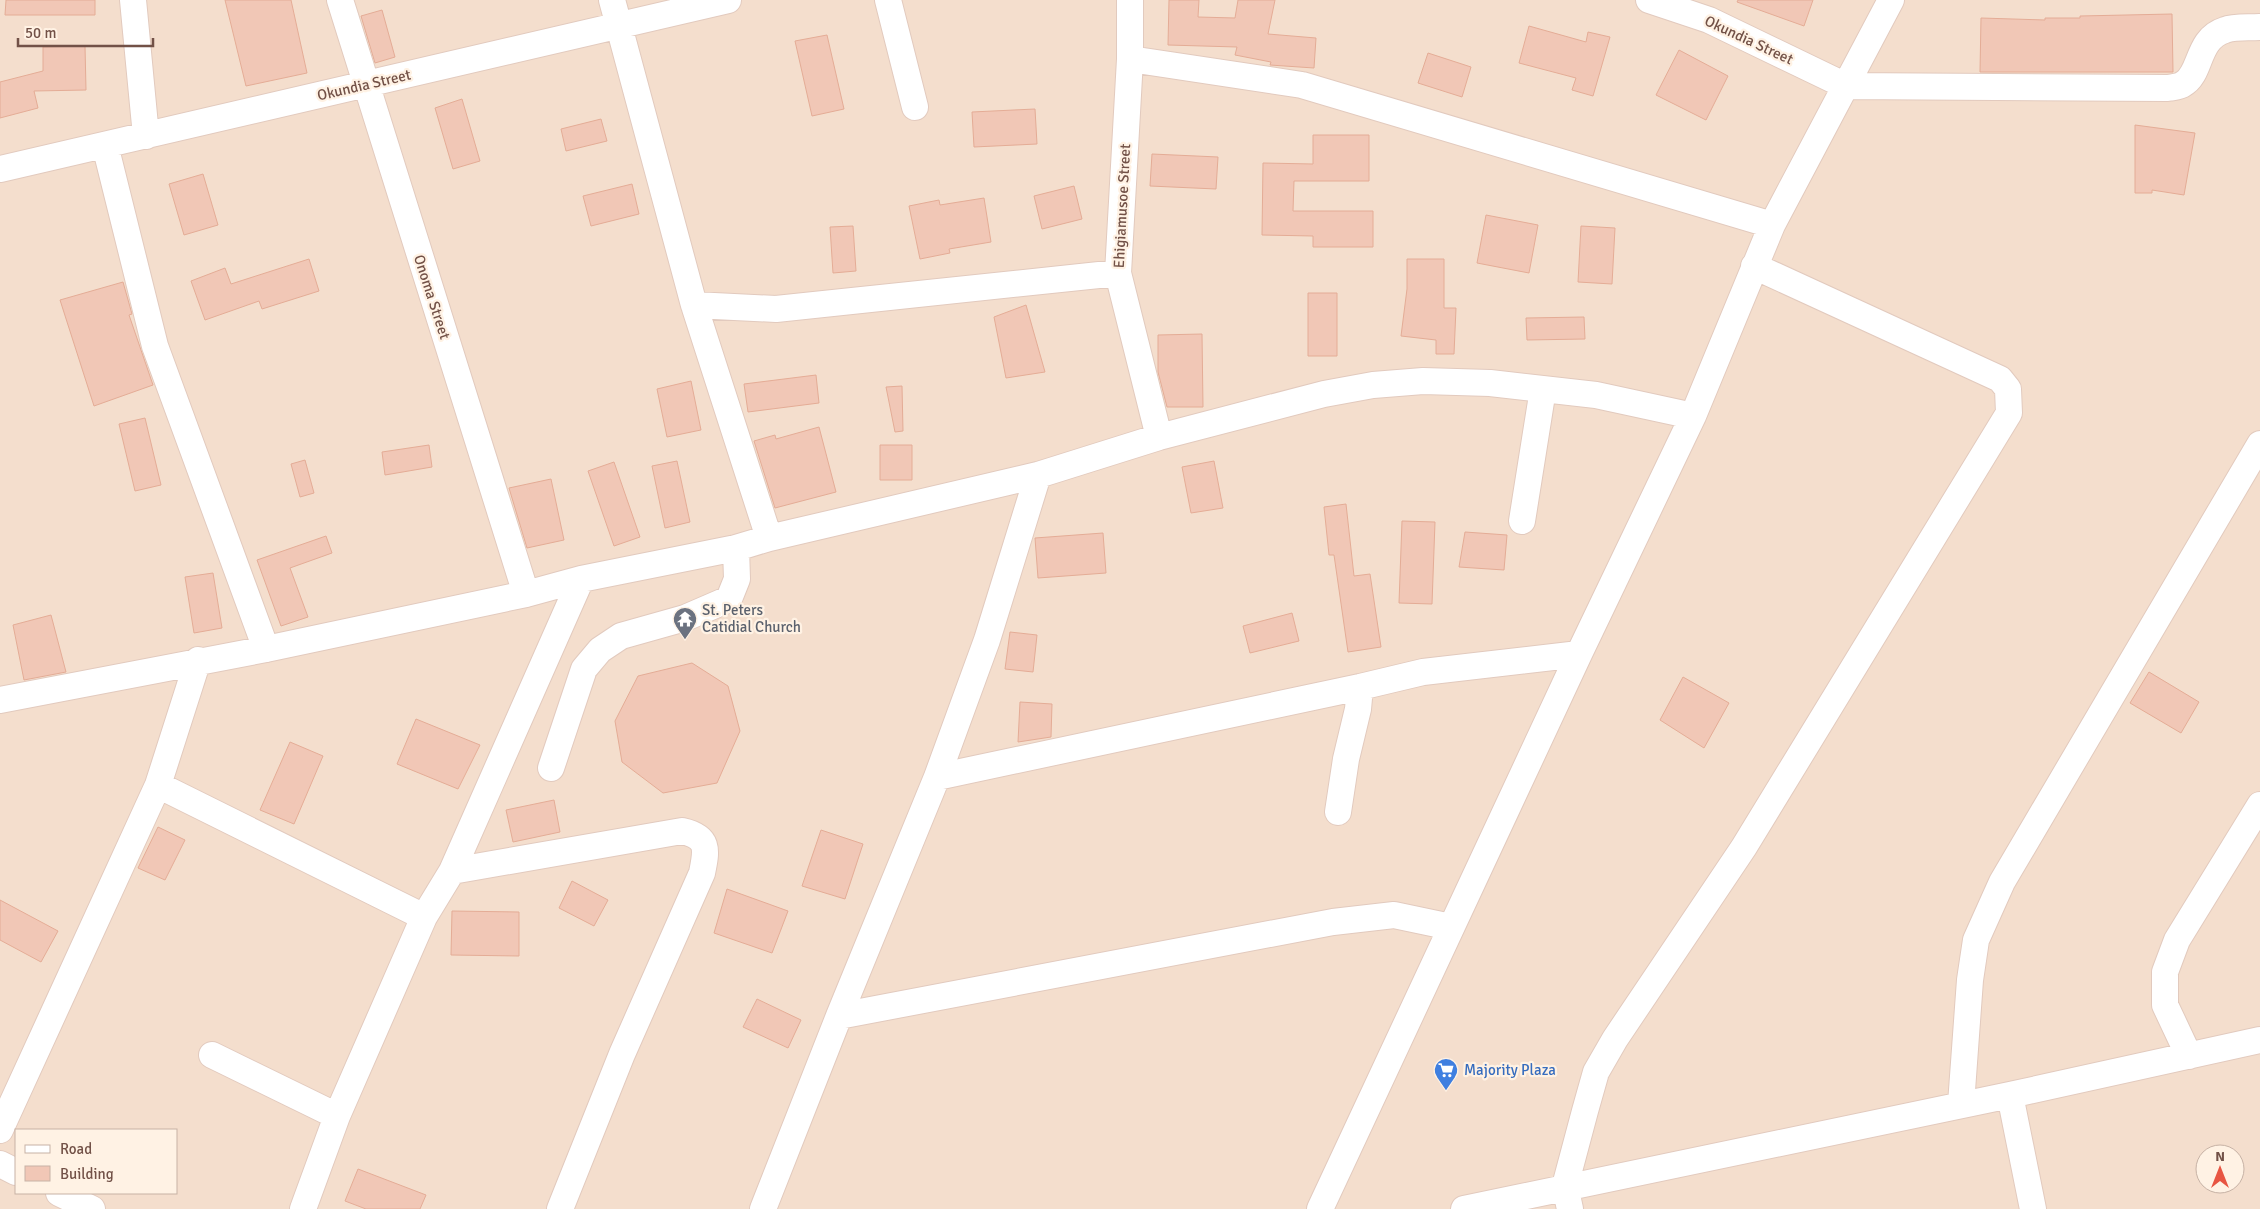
<svg xmlns="http://www.w3.org/2000/svg" width="2260" height="1209" font-family="Signika,sans-serif">
<rect width="100%" height="100%" fill="#fcedde"/>
<!-- residential -->
<path fill="#f4decd" fill-rule="evenodd" d="M0,0H2260V1209H0ZM16,1130H176V1193H16ZM2205,1154H2235V1184H2205Z"/>
<!-- building -->
<path fill="#f1c7b6" stroke="#e4ac96" d="M6,0H95V15H5Z
M225,0H291L307,73L246,86Z
M1169,0H1199L1198,17L1235,18L1238,0H1275L1268,34L1316,38L1314,68L1270,65L1271,62L1235,55L1237,47L1168,45Z
M1738,0H1813L1804,26L1737,2Z
M382,10L395,57L375,63L361,16Z
M2172,14L2173,72H1980L1981,18L2045,20V18H2080V16Z
M1529,26L1586,42L1588,32L1610,37L1593,96L1572,90L1576,78L1519,63Z
M827,35L844,109L812,116L795,41Z
M85,46L86,90L34,91L38,108L0,118V82L43,71V47Z
M1679,50L1728,76L1706,120L1656,95Z
M1428,53L1471,67L1462,97L1418,83Z
M462,99L480,161L453,169L435,108Z
M1035,109L1037,144L974,147L972,112Z
M601,119L607,141L566,151L561,129Z
M2135,125L2195,133L2184,195L2152,190V193H2135Z
M1313,135H1369V181H1294L1293,211H1373V247H1313V236L1262,235L1263,163L1313,164Z
M1152,154L1218,157L1216,189L1150,186Z
M203,174L218,225L184,235L169,184Z
M632,184L639,214L591,226L583,196Z
M1074,186L1082,219L1042,229L1034,196Z
M984,198L991,242L949,249L950,253L920,259L909,206L939,200L940,205Z
M1486,215L1538,225L1529,273L1477,263Z
M853,226L856,271L833,273L830,227Z
M1581,226L1615,228L1612,284L1578,282Z
M309,259L319,291L262,309L259,301L205,320L191,281L225,268L231,284Z
M1407,259H1444V308H1456L1454,354H1436V340L1401,336L1407,289Z
M123,282L132,314L129,315L153,385L94,406L60,300Z
M1308,293H1337V356H1308Z
M1026,305L1045,372L1006,378L994,317Z
M1584,317L1585,339L1527,340L1526,318Z
M1202,334L1203,407H1167L1158,372V335Z
M816,375L819,403L748,412L744,384Z
M691,381L701,430L667,437L657,389Z
M902,386L903,431L895,432L886,387Z
M145,418L161,485L135,491L119,424Z
M819,427L836,492L775,508L754,441L775,435L776,439Z
M429,445L432,467L385,475L382,452Z
M880,445H912V480H880Z
M305,460L314,493L300,497L291,464Z
M677,461L690,522L665,528L652,466Z
M1214,461L1223,508L1191,513L1182,467Z
M614,462L640,537L614,546L588,471Z
M551,479L564,540L527,548L509,488Z
M1346,504L1354,576L1370,574L1381,647L1348,652L1334,555H1329L1324,507Z
M1402,521L1435,522L1432,604L1399,603Z
M1465,532L1507,535L1504,570L1459,567Z
M1103,533L1106,573L1038,578L1035,538Z
M326,536L332,553L290,568L308,617L281,626L257,560Z
M213,573L222,628L194,633L185,577Z
M1292,613L1299,641L1250,653L1243,626Z
M51,615L66,672L24,680L13,625Z
M1010,632L1037,635L1033,672L1005,669Z
M692,663L728,686L740,731L717,783L663,793L622,762L615,721L638,676Z
M2149,672L2199,702L2181,733L2130,703Z
M1683,677L1729,703L1704,748L1660,720Z
M1020,702L1052,704L1051,737L1018,742Z
M416,719L480,745L458,789L397,764Z
M290,742L323,756L294,824L260,810Z
M554,800L560,832L513,842L506,810Z
M158,827L185,840L165,880L138,868Z
M821,830L863,844L845,899L802,886Z
M572,881L608,900L594,926L559,908Z
M727,889L788,911L772,953L714,933Z
M0,900L58,931L41,962L0,940Z
M452,911L519,912V956L451,955Z
M757,999L801,1020L788,1048L743,1027Z
M358,1169L426,1195L420,1209H366L345,1201Z"/>
<g fill="none" stroke-linecap="round" stroke-linejoin="round">
<!-- minor casing -->
<g stroke="#e2cabe" stroke-width="28">
<path id="minor" d="M133,0L146,136
M340,0L526,594
M612,0L694,305L769,538
M888,0L915,107
M1130,0V59L1118,273L1159,437
M1649,0L1709,20L1846,86L2168,88C2172,87 2179,87 2183,84C2202,74 2196,39 2225,30C2235,26 2249,28 2260,27
M1130,59L1302,85L1772,225
M105,145L155,346L266,649
M0,169L728,0
M694,305L776,309L1118,273
M1522,521L1543,389
M0,700L266,649L526,594L581,579L736,548L769,538L1038,475L1159,437L1324,394L1373,385L1423,381L1490,383L1596,395L1693,416
M551,768L584,669L600,650L621,636L685,618L729,599L737,579L736,548
M937,777L1360,687L1423,672L1579,654
M158,785L424,917
M1338,812L1346,759L1358,709L1360,687
M452,871L682,831C709,837 707,849 702,873L622,1054L560,1209
M839,1016L1333,922L1394,915L1451,927
M212,1055L337,1116
M2189,1056L2165,1005V972L2177,940L2260,805
M2010,1095L2033,1209
M1961,1104L1970,980L1976,940L2002,882L2260,444
M0,1130L158,785L198,660
M0,1164L16,1172
M59,1193L92,1209
M303,1209L337,1116L424,917L452,871L581,579
M763,1209L839,1016L937,777L987,640L1038,475
M1320,1209L1579,654L1693,416L1772,225L1891,0
M1464,1209L2010,1095L2260,1040
M1570,1209L1565,1186L1585,1111L1596,1072L1615,1039L1744,847L2009,413L2008,389L2000,379L1754,266"/>
</g>
<!-- minor -->
<use href="#minor" stroke="#fff" stroke-width="26"/>
</g>
<!-- icons -->
<defs>
<g id="temple-pin" transform="scale(1.25)"><path d="M0 17L-7.5 6A9.5 9.5 0 1 1 7.5 6Z" fill="#6b7280" stroke="#fff2e4"/><path d="M0-6L5-2H3V0L6.5 2.5H4V6H1.5V3h-3V6H-4V2.5H-6.5L-3 0V-2H-5Z" fill="#fff"/></g>
<g id="supermarket-pin" transform="scale(1.25)"><path d="M0 17L-7.5 6A9.5 9.5 0 1 1 7.5 6Z" fill="#3f7fe0" stroke="#fff2e4"/><path d="M-6-5.5h2.5l.6 2H6L4.5 2H-2.5L-4.4-4H-6ZM-1.5 3.2a1.3 1.3 0 1 0 .1 0ZM3 3.2a1.3 1.3 0 1 0 .1 0Z" fill="#fff"/></g>
</defs>
<g fill-rule="evenodd">
<use href="#temple-pin" x="685" y="619"/>
<use href="#supermarket-pin" x="1446" y="1070"/>
</g>
<g text-anchor="middle" stroke-width="4.5" stroke-linejoin="round" paint-order="stroke">
<!-- street labels -->
<g font-size="15" fill="#725147" stroke="#fff2e4">
<text transform="translate(1749 40) rotate(25)" y="5">Okundia Street</text>
<text transform="translate(364 85) rotate(-13)" y="5">Okundia Street</text>
<text transform="translate(1122 206) rotate(-87)" y="5">Ehigiamusoe Street</text>
<text transform="translate(432 297) rotate(72)" y="5">Onoma Street</text>
</g>
<!-- worship labels -->
<g font-size="15" fill="#5b616d" stroke="#fff2e4" text-anchor="start">
<text x="702" y="615">St. Peters<tspan x="702" dy="17">Catidial Church</tspan></text>
</g>
<!-- shop labels -->
<g font-size="15" fill="#366cbe" stroke="#fff2e4" text-anchor="start">
<text x="1464" y="1075">Majority Plaza</text>
</g>
</g>
<!-- legend -->
<rect x="15" y="1129" width="162" height="65" fill="#fff2e4" stroke="#c7b2a5"/>
<rect x="25" y="1145" width="25" height="8" fill="#ffffff" stroke="#c7b2a5"/>
<text x="60" y="1154" font-size="15" fill="#725147">Road</text>
<rect x="25" y="1166" width="25" height="15" fill="#f1c7b6" stroke="#c7b2a5"/>
<text x="60" y="1179" font-size="15" fill="#725147">Building</text>
<!-- north arrow -->
<g transform="translate(2220 1169)"><circle r="24" fill="#fff2e4" stroke="#c7b2a5"/>
<path d="M0-4L9 19L0 12L-9 19Z" fill="#e85542"/>
<text y="-8" font-size="14" font-weight="bold" text-anchor="middle" fill="#725147">N</text>
</g>
<!-- scale -->
<path d="M18 38v8h135v-8" fill="none" stroke="#725147" stroke-width="2.5"/>
<text x="25" y="38" font-size="15" fill="#725147" stroke="#fff2e4" stroke-width="4" paint-order="stroke">50 m</text>
</svg>
